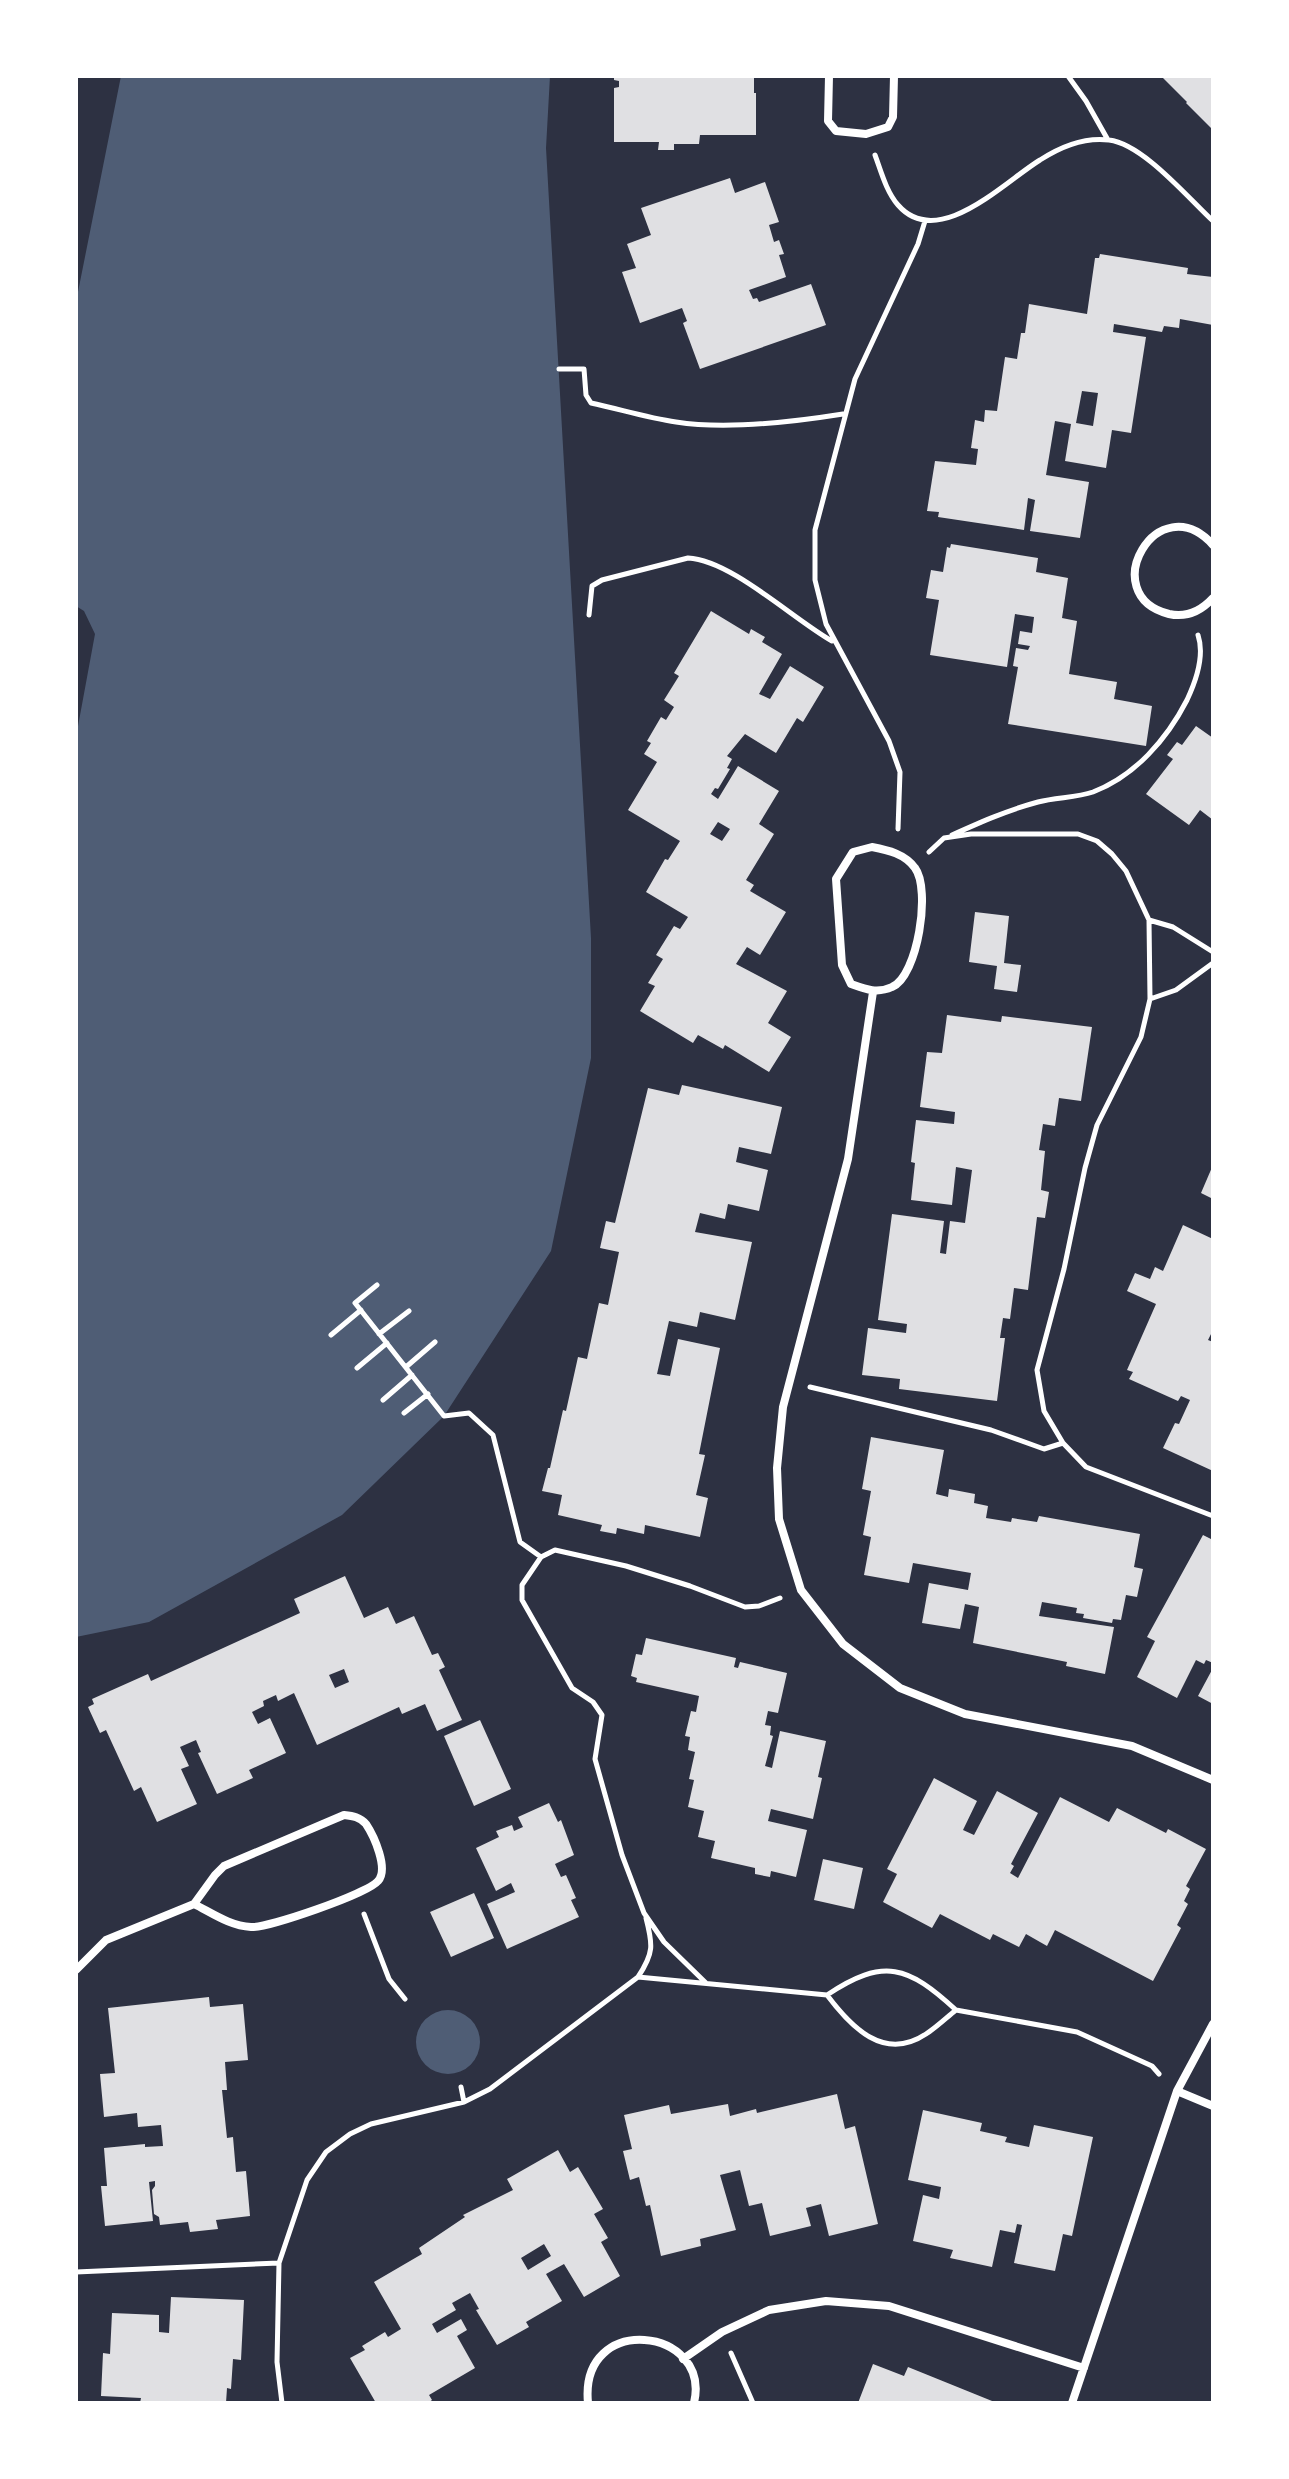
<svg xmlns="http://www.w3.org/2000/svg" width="1289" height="2479" font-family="Inter,sans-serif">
<rect width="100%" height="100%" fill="#2d3142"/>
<!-- water -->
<path fill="#4f5d75" d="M121,76H550L546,148L591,938V1058L551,1251L444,1416L342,1515L149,1622L76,1637V737L95,634L84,611L76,606V302Z
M416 2042a32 32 0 1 1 64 0a32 32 0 1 1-64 0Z"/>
<!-- building -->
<path fill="#e0e0e3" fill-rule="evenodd" d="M614,76H754V93H756V135H700L699,144H674V150H658L659,142H614V88L619,87V81L614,80Z
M1161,76H1213V130L1186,103L1187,102Z
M730,178L735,193L765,182L779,222L769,225L774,242L779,240L784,254L779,255L786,277L749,290L753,299L757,298L759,302L811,284L826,325L700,369L683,323L687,321L682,308L640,323L622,272L636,268L627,244L651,235L641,208Z
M1100,254L1188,268L1187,274L1213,277V325L1180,319L1179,328L1164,326L1162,332L1114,324L1113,332L1146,337L1131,433L1112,430L1106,468L1065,461L1071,424L1055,421L1046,475L1089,482L1080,538L1030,531L1035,500L1028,498L1024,530L938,517L939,512L927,511L935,461L976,465L978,449L971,448L975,420L984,422L985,410L997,411L1005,357L1017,359L1021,333H1025L1029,304L1087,314L1095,258H1099ZM1082,391L1098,393L1093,426L1076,423Z
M951,544L1038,558L1036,572L1068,578L1062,618L1077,621L1069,674L1117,682L1114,699L1152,706L1146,746L1008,724L1018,667L1013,666L1016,648L1028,650L1030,646L1018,644L1020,631L1032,633L1034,617L1015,614L1007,667L930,655L939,600L926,598L931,570L943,572L947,547L950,548Z
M711,611L749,634L751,629L765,637L762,642L782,654L759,694L770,699L790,666L824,687L803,722L797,718L776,753L745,734L727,756L732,759L727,768L730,769L718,789L715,788L711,794L718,799L738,766L779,791L759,824L774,834L746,880L754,885L750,891L786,912L760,955L747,947L736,964L787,991L768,1023L791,1037L769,1072L725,1045L723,1049L698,1035L693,1043L640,1011L655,986L648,983L663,959L656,955L674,926L680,929L688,917L646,892L665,859L668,860L680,841L628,810L657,762L644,754L651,743L647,741L661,717L666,720L674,707L664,700L679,676L674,673ZM718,822L730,829L722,841L710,834Z
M1196,726L1213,738V820L1200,810L1189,825L1146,794L1173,759L1167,755L1177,742L1182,745Z
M975,912L1009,916L1004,963L1021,965L1017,992L994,989L997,966L969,962Z
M947,1015L1001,1022L1002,1016L1092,1027L1081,1101L1059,1098L1055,1126L1043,1124L1039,1150L1045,1151L1041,1190L1049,1192L1045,1218L1037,1217L1028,1290L1014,1288L1010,1319L1003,1318L1000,1338H1005L997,1401L899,1389L900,1379L862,1375L868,1328L906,1333L907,1324L878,1320L892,1214L944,1221L940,1253L946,1254L950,1221L965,1223L972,1170L956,1167L952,1205L911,1200L915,1163L911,1162L916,1120L954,1124L955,1112L920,1107L927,1052L942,1053Z
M682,1085L782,1107L771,1154L739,1147L736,1162L768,1170L759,1211L728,1204L725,1219L700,1213L695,1232L752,1242L735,1320L700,1312L697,1327L669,1321L657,1374L670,1376L678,1339L720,1348L699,1454L705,1455L696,1495L708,1498L700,1537L645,1525L644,1534L617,1528L616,1534L600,1531L602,1525L558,1515L562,1495L542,1491L548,1468H550L563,1410L566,1411L578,1357L587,1359L599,1303L608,1305L619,1252L600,1248L606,1221L615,1223L648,1088L679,1095Z
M1213,1165V1199L1201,1193Z
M1183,1225L1213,1239V1330L1208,1340L1213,1342V1471L1163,1448L1175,1423L1179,1424L1190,1400L1181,1396L1178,1401L1129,1379L1133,1372L1127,1370L1156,1304L1127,1291L1135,1273L1150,1279L1155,1267L1163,1271Z
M871,1437L944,1450L936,1494L948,1497L949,1489L975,1494L974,1503L988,1506L986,1518L1011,1522L1012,1518L1037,1522L1039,1516L1140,1534L1134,1567L1143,1569L1137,1597L1126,1595L1121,1620L1113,1619L1112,1623L1083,1618L1084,1614L1076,1613L1077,1608L1042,1602L1039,1616L1114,1627L1105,1674L1066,1666L1067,1662L973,1643L979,1607L965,1604L960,1629L922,1623L929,1583L968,1590L971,1573L913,1563L909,1583L864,1575L871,1537L863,1535L871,1491L862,1489Z
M1203,1535L1213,1540V1663L1206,1660L1204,1664L1196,1660L1177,1698L1137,1677L1155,1641L1147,1637Z
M345,1576L364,1618L388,1607L396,1624L414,1616L432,1655L438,1653L445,1667L439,1670L462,1720L437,1731L425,1704L402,1714L399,1707L317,1745L294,1693L278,1701L276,1695L263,1701L264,1706L252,1712L258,1724L270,1718L286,1753L249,1770L253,1778L217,1794L198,1753L201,1752L196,1740L180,1747L189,1766L181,1769L197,1804L157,1822L141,1787L134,1791L106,1730L100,1733L88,1707L94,1704L92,1699L148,1674L151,1681L300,1613L294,1599ZM344,1669L349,1682L335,1688L329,1675Z
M646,1638L736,1658L734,1667L738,1668L740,1662L787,1673L778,1713L768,1711L765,1725L771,1726L770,1735L773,1736L765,1766L772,1768L780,1731L826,1741L818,1777L822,1778L813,1819L771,1809L768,1821L807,1830L796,1877L771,1871L770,1877L755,1874V1868L711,1858L715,1841L698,1837L704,1811L688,1807L694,1780L689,1779L695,1752L688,1750L690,1737L685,1736L691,1711L696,1712L699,1696L636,1682L637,1678L631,1676L636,1654L642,1655Z
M1213,1668V1704L1198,1696Z
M480,1720L511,1789L474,1806L444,1736Z
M934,1778L977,1801L963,1830L974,1835L997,1791L1038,1813L1011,1864L1014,1866L1010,1873L1018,1878L1060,1797L1109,1822L1117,1808L1166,1833L1168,1829L1206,1849L1186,1886L1190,1889L1184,1901L1188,1904L1177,1925L1181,1928L1153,1981L1055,1930L1047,1946L1026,1934L1019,1947L993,1934L990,1940L940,1914L932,1928L883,1902L897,1874L887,1869Z
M549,1803L558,1822L561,1820L574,1855L555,1864L561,1877L566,1875L576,1898L571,1900L579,1917L507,1949L487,1904L515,1892L511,1883L496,1891L476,1848L499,1837L496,1831L512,1825L514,1831L523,1827L518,1817Z
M823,1859L863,1868L854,1909L814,1900Z
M474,1893L494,1938L451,1957L430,1912Z
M209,1997L210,2007L243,2004L248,2060L225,2062L227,2090H222L227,2138L233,2137L236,2172L246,2171L250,2216L216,2220L218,2229L190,2232L188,2222L160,2225L159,2217L154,2214L152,2190L155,2186V2181L149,2182L153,2221L105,2226L101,2186H107L104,2148L145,2144V2147L163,2146L161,2125L138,2127L137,2113L104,2117L100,2074L115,2073L108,2008Z
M837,2094L845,2129L855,2126L878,2224L829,2236L821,2204L806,2208L811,2226L770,2236L762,2203L749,2206L740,2170L720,2175L736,2230L700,2239L701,2246L661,2256L650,2205L646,2206L639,2177L630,2180L623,2151L632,2149L624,2115L669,2105L671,2114L728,2104L730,2116L756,2109L757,2113Z
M923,2110L982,2123L980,2131L1007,2137L1005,2142L1029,2147L1034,2125L1093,2137L1072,2236L1063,2234L1055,2271L1014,2263L1022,2225L1017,2224L1015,2233L1000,2230L992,2267L950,2258L953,2250L913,2241L923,2195L939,2199L941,2187L908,2180Z
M558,2150L570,2172L578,2167L603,2209L594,2214L608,2238L601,2242L620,2276L584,2297L564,2264L546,2274L562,2301L526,2322L529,2327L497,2345L476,2310L479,2309L470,2293L452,2303L456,2310L432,2324L437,2333L461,2319L467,2330L457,2336L475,2368L429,2395L432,2400L428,2403H376L350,2358L365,2350L362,2346L385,2332L388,2337L401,2329L374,2282L422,2254L419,2248L465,2217L463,2215L513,2190L507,2179ZM544,2244L551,2256L528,2270L521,2258Z
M171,2297L244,2300L241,2360L233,2359L231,2389L227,2388L226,2403H140L141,2398L101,2396L103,2353L110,2354L112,2313L159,2315V2332L169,2333Z
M873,2364L904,2376L908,2367L997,2403H858Z"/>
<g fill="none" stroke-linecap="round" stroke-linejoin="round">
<!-- path -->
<path stroke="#fff" stroke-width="5" d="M1068,76L1086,101L1108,140
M875,155C881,171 886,191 898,205C938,251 1004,182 1040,160C1060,147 1085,137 1109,140C1143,144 1188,198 1213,221
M559,369H584L586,395L591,403C619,409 648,418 676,422C727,430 793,422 843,414
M589,615L592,586L602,580L688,558C731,560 793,619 832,641
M898,829L900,772L889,741L826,624L815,580V530L855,379L918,244L925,221
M952,835C981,822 1008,810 1038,802C1056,797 1076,798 1093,792C1135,776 1167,739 1187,700C1196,681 1205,656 1198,635
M929,852L944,838L971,834H1078L1097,841L1112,854L1126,871L1149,920L1150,999L1141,1037L1097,1125L1085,1168L1064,1269L1037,1370L1044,1411L1063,1443L1086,1467L1213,1516
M1149,920L1173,927L1213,952
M1150,999L1176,990L1213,963
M377,1285L355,1303L444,1416L469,1413L493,1435L520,1542L541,1557
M379,1334L409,1311
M331,1335L361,1310
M406,1367L435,1342
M357,1368L387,1343
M810,1387L991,1430L1044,1449L1063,1443
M383,1400L412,1375
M404,1413L428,1394
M364,1914L389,1979L405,1999
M638,1977C654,1953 653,1945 646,1918
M706,1983L664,1942L644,1913L622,1855L595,1759L602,1715L593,1702L572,1688L522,1600V1585L541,1557L555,1550L626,1566L690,1586L745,1607L759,1606L780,1598
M827,1995C884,1957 908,1966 956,2010
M461,2087L464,2102
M76,2272L279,2263
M731,2353L753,2403
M282,2403L277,2362L279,2263L307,2180L326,2152L350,2134L371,2124L464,2102L490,2089L638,1977L827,1995C851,2027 884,2062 926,2034C937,2027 946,2018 956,2010L1077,2032L1152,2066L1159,2074"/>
<!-- minor -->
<path stroke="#fff" stroke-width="8" d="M829,76L828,121L836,131L866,134L888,127L893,117L894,76
M1213,545C1158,484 1094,595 1169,614C1187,618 1201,611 1213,598
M872,847C888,850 905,854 915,868C931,889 918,976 892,987C877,994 865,989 851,984L842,965L836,879L853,852Z
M873,992L848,1159L783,1407L777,1468L779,1519L801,1590L843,1644L900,1688L965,1714L1132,1746L1213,1780
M76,1970L106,1940L194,1904L215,1875L224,1866L344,1815C353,1816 360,1817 366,1824C374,1836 389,1869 378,1881C367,1894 268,1928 251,1927C230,1926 212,1913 194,1904
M1177,2091L1213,2106
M683,2359L722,2332L769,2310L826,2301L889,2306L1084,2368
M588,2403C579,2311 712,2327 694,2403
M1072,2403L1177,2091L1213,2024"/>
</g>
<!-- border -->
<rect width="1289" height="2479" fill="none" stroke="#ffffff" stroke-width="156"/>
</svg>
